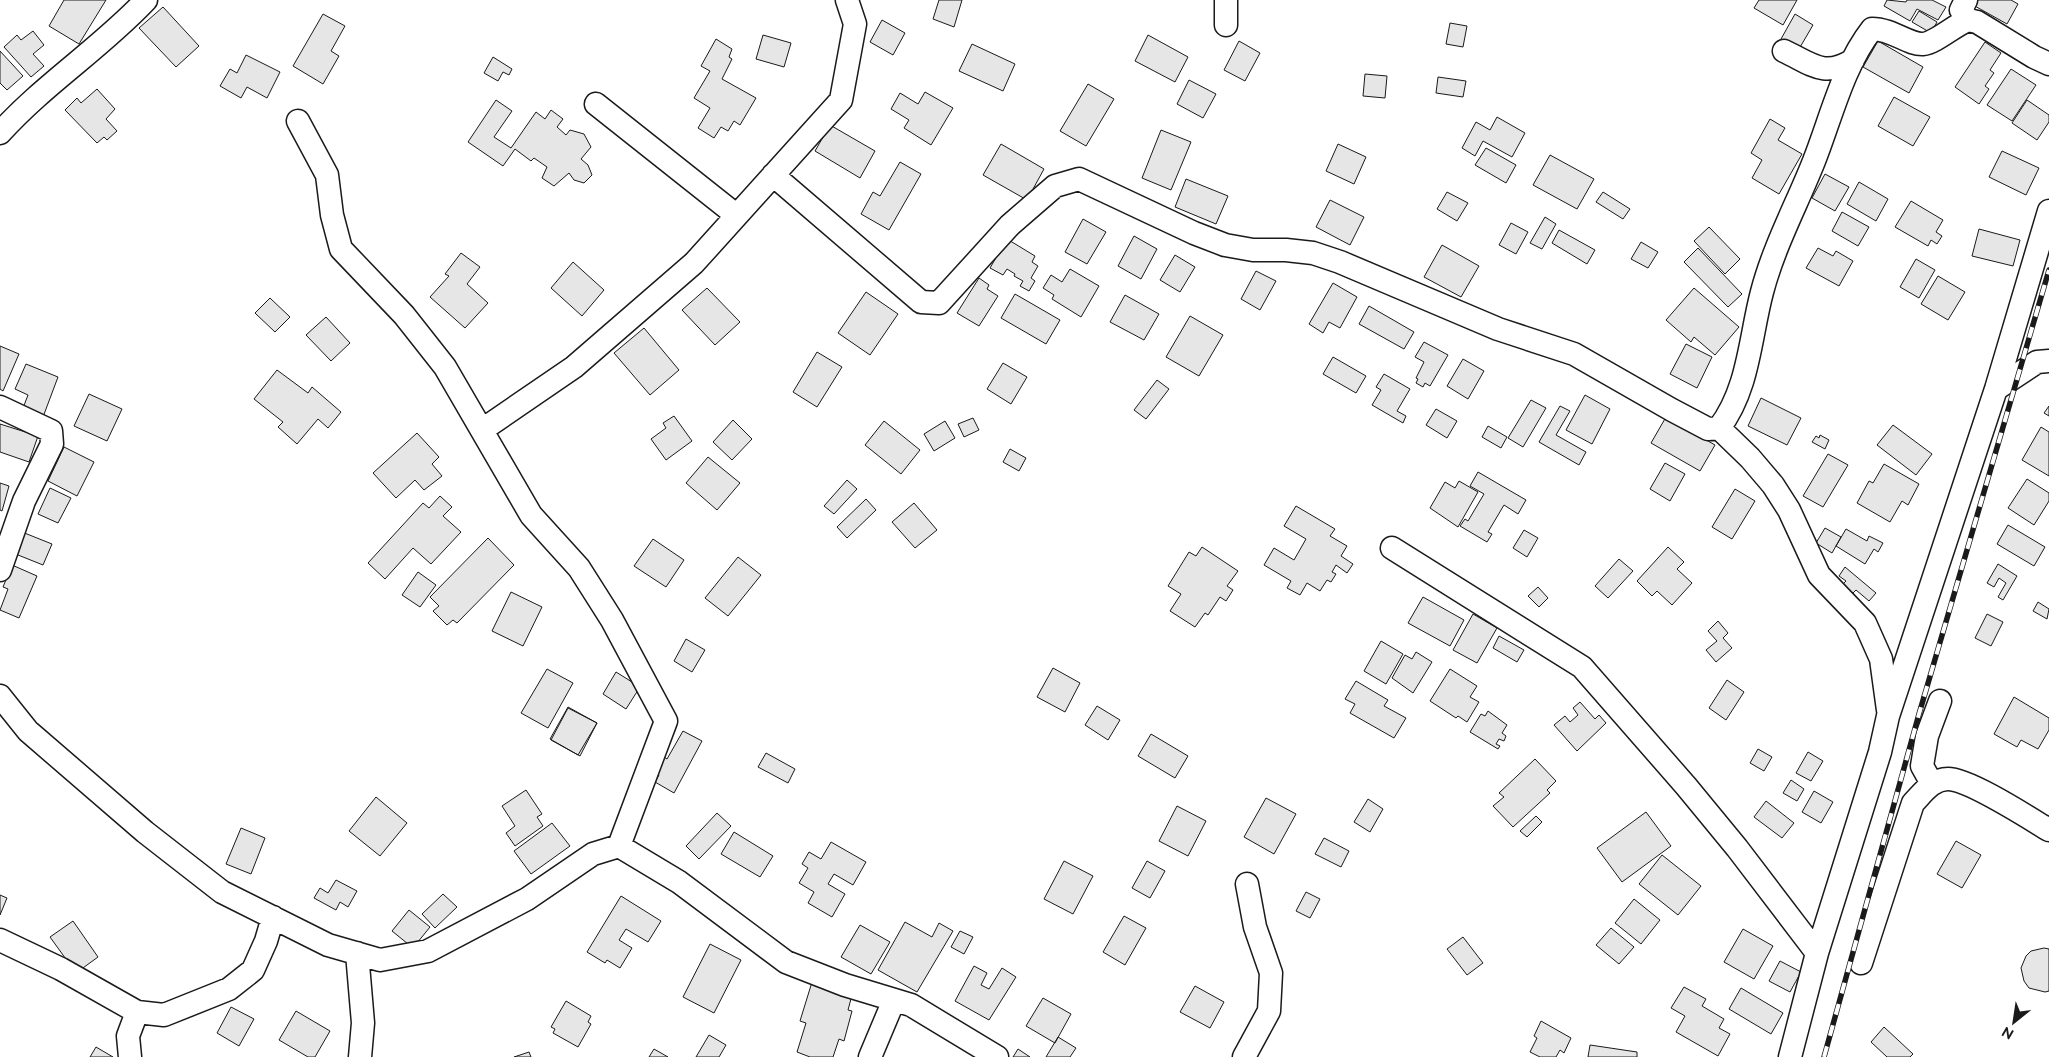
<svg xmlns="http://www.w3.org/2000/svg" width="2049" height="1057" font-family="Raleway,sans-serif">
<rect width="100%" height="100%" fill="#fff"/>
<!-- building -->
<path fill="#e6e6e6" stroke="#1a1a1a" d="M64,0H106L79,44L49,26Z
M939,0H962L954,27L933,19Z
M1759,0H1797L1783,25L1754,8Z
M1887,0L1906,2L1907,0H1932L1946,7L1938,20L1917,9L1910,21L1884,6Z
M1976,0H2011L2018,4L2007,24L1973,5Z
M163,7L199,46L176,67L139,28Z
M1919,11L1937,22L1931,33L1912,22Z
M323,14L345,26L331,51L339,56L323,84L293,66Z
M1795,14L1813,25L1799,49L1781,39Z
M882,20L905,33L893,55L870,42Z
M1450,23L1467,26L1463,47L1446,44Z
M33,31L44,45L33,54L44,66L31,77L4,47L17,35L21,40Z
M763,35L791,43L784,67L756,59Z
M1148,35L1188,57L1175,82L1135,61Z
M716,39L732,49L729,57L732,59L722,79L756,98L740,125L734,121L728,131L721,127L714,138L698,128L710,108L694,98L710,71L701,66Z
M1239,41L1260,53L1245,81L1224,70Z
M1878,41L1923,67L1909,93L1863,67Z
M1985,42L2001,53L1990,70L1994,73L1985,86L1989,89L1979,104L1955,87Z
M972,44L1015,64L1003,91L959,71Z
M0,51L23,76L7,90L0,83Z
M246,55L280,72L267,98L247,87L241,98L220,86L230,69L237,73Z
M493,57L512,69L509,75L503,72L498,81L484,73Z
M2011,69L2036,85L2012,121L1987,105Z
M1365,74L1387,76L1385,98L1363,96Z
M1438,77L1466,81L1463,97L1436,93Z
M1189,80L1216,94L1203,118L1177,104Z
M1088,84L1114,99L1086,146L1060,131Z
M97,89L115,109L106,119L117,131L107,140L104,137L97,143L65,110L77,98L81,103Z
M925,92L953,108L931,145L904,128L909,120L891,109L900,93L918,104Z
M1894,97L1930,117L1913,146L1878,126Z
M496,100L512,111L494,137L511,148L536,112L545,119L551,110L563,119L557,127L566,135L570,130L584,134L591,147L581,159L588,165L592,175L584,183L574,180L569,173L554,186L542,178L547,167L534,158L531,161L515,149L503,166L468,142Z
M2027,100L2049,115V122L2037,140L2012,123Z
M1497,117L1525,133L1512,157L1483,141L1475,156L1462,148L1476,122L1490,130Z
M1770,119L1785,128L1778,140L1802,154L1779,194L1752,178L1762,160L1751,153Z
M830,125L875,151L860,178L815,151Z
M1161,130L1191,142L1171,190L1142,178Z
M1001,144L1044,169L1027,200L983,175Z
M1338,144L1366,157L1354,184L1326,171Z
M1486,148L1516,165L1506,183L1475,165Z
M2002,151L2039,168L2026,195L1989,177Z
M1550,155L1594,179L1577,209L1533,185Z
M900,162L921,174L889,230L861,214L873,192L880,196Z
M1825,174L1849,187L1835,211L1812,198Z
M1186,179L1228,196L1216,224L1175,207Z
M1859,182L1888,199L1876,221L1847,204Z
M1447,192L1468,203L1457,221L1437,209Z
M1603,192L1630,209L1623,219L1596,202Z
M1330,200L1364,217L1350,245L1316,227Z
M1911,201L1943,220L1936,232L1942,236L1937,244L1931,240L1928,246L1895,227Z
M1842,212L1869,227L1858,246L1832,231Z
M1545,217L1556,224L1542,249L1530,243Z
M1083,219L1106,232L1087,264L1065,252Z
M1511,223L1528,232L1516,254L1499,245Z
M1709,227L1740,259L1725,274L1694,241Z
M1979,229L2020,240L2013,266L1972,256Z
M1559,230L1595,250L1587,264L1552,243Z
M1134,236L1157,249L1141,279L1118,266Z
M1007,239L1035,256L1032,262L1038,266L1031,278L1035,281L1029,291L1020,286L1023,281L1014,276L1015,274L1007,269L1003,275L990,268Z
M1641,242L1658,252L1648,268L1631,259Z
M1442,245L1479,266L1461,297L1424,277Z
M1698,248L1742,294L1728,307L1684,262Z
M1818,248L1833,256L1836,251L1853,261L1839,286L1806,268Z
M461,253L480,267L467,284L488,303L465,328L430,297L449,276L445,274Z
M1175,255L1195,267L1180,292L1160,280Z
M1916,259L1935,270L1919,298L1900,287Z
M573,262L604,290L582,316L551,288Z
M1070,269L1099,286L1081,317L1052,299L1054,295L1043,288L1051,275L1062,282Z
M1256,271L1276,281L1260,310L1241,299Z
M1938,276L1965,292L1948,320L1921,304Z
M979,278L989,285L987,289L998,296L979,326L957,313Z
M1333,283L1357,297L1340,328L1329,322L1323,333L1309,324Z
M707,288L740,322L715,345L682,310Z
M1694,288L1739,327L1715,355L1694,337L1691,342L1666,320Z
M866,292L898,314L870,355L838,333Z
M1015,294L1060,320L1046,344L1001,318Z
M1125,295L1159,314L1144,340L1110,322Z
M270,298L290,317L275,332L255,313Z
M1369,306L1414,332L1404,349L1359,324Z
M1190,316L1223,335L1199,376L1166,357Z
M326,317L350,343L331,361L306,335Z
M644,328L679,370L650,395L614,353Z
M1424,342L1448,355L1430,386L1425,383L1423,387L1416,383L1418,379L1416,378L1424,362L1415,357Z
M1686,344L1712,357L1697,388L1670,374Z
M0,346L19,354L3,391L0,389Z
M817,352L842,367L817,407L793,392Z
M1333,357L1366,376L1356,393L1323,374Z
M1463,359L1484,371L1468,399L1447,386Z
M1003,363L1027,377L1011,404L987,389Z
M26,364L58,377L43,417L23,408L28,395L15,389Z
M277,370L308,393L312,387L341,412L328,428L318,419L297,444L278,427L283,422L254,399Z
M1384,374L1410,389L1397,411L1406,416L1403,423L1372,405L1381,390L1376,387Z
M1157,380L1169,389L1146,419L1134,410Z
M89,394L122,409L107,441L74,426Z
M1585,395L1610,409L1592,444L1566,430Z
M1761,398L1801,418L1787,445L1748,426Z
M1531,400L1546,408L1523,447L1508,438Z
M1560,406L1570,411L1556,435L1586,452L1579,465L1539,442Z
M2049,406V416L2044,413Z
M1436,409L1457,421L1447,438L1426,425Z
M674,416L692,441L666,460L651,439L666,428L663,423Z
M1666,417L1715,445L1700,471L1651,443Z
M973,418L979,430L964,437L958,424Z
M733,420L752,439L732,460L713,442Z
M884,421L920,450L901,474L865,445Z
M945,421L955,438L934,451L924,434Z
M0,424L38,436L29,462L0,452Z
M1893,425L1932,454L1916,475L1877,445Z
M1488,426L1507,437L1501,448L1482,437Z
M2041,427L2049,432V476L2022,460Z
M417,433L439,457L432,464L442,476L424,490L415,480L396,498L373,473Z
M1820,435L1829,440L1825,449L1812,442L1816,436L1819,438Z
M64,447L94,462L77,496L48,481Z
M1010,449L1026,458L1019,471L1003,462Z
M1828,454L1848,465L1823,507L1803,496Z
M708,457L740,483L717,510L686,483Z
M1665,463L1685,474L1670,501L1650,489Z
M1884,464L1919,484L1908,505L1902,501L1890,522L1857,503L1869,481L1873,483Z
M1478,472L1526,500L1518,514L1504,505L1488,532L1492,534L1487,542L1460,526L1465,519L1468,521L1484,494L1470,486Z
M2027,479L2049,493V501L2034,525L2008,508Z
M847,480L857,489L834,514L824,506Z
M1459,481L1478,492L1458,527L1430,508L1445,482L1455,488Z
M0,483L9,486L2,511L0,510Z
M50,488L71,498L58,523L38,514Z
M1735,489L1755,501L1732,539L1712,527Z
M440,496L452,507L443,516L461,532L431,564L413,548L385,579L368,563L423,503L429,508Z
M866,499L876,510L847,538L837,527Z
M914,503L937,530L915,548L892,522Z
M1296,506L1335,529L1330,536L1347,546L1341,556L1353,564L1347,573L1336,565L1332,572L1336,574L1331,582L1327,580L1320,591L1307,583L1300,595L1287,588L1291,581L1264,565L1274,548L1294,560L1306,539L1284,526Z
M2008,525L2045,547L2034,566L1997,544Z
M1825,528L1841,537L1832,553L1816,543Z
M1846,529L1867,541L1869,536L1883,543L1878,552L1874,549L1865,564L1836,546Z
M1524,530L1538,538L1527,557L1513,548Z
M22,532L52,544L43,565L13,553Z
M488,538L514,565L457,623L453,620L447,625L433,611L439,606L430,597Z
M653,539L684,560L666,587L634,566Z
M1202,547L1238,571L1227,586L1233,590L1226,601L1220,597L1208,615L1205,613L1195,627L1170,611L1181,594L1168,586L1189,552L1196,556Z
M1668,547L1684,562L1677,569L1692,583L1672,605L1657,591L1652,596L1637,581Z
M738,557L761,575L728,616L705,598Z
M1619,559L1633,571L1608,598L1595,586Z
M1998,564L2017,576L2003,600L1998,597L2006,583L1999,578L1994,587L1987,583Z
M12,565L37,576L19,618L0,610L8,589L3,587Z
M1845,567L1876,593L1869,601L1856,590L1851,595L1841,586L1846,581L1839,576Z
M418,572L436,585L420,607L402,595Z
M1538,587L1548,598L1539,607L1528,596Z
M511,592L542,607L523,646L492,631Z
M1423,597L1464,620L1450,646L1408,623Z
M2038,602L2049,609L2047,619L2033,611Z
M1473,614L1497,628L1477,663L1453,650Z
M1987,614L2003,622L1991,646L1975,638Z
M1718,621L1728,633L1723,638L1732,648L1716,662L1706,650L1717,641L1708,631Z
M1499,636L1524,650L1517,662L1493,648Z
M686,639L705,650L692,672L674,661Z
M1381,641L1403,654L1386,684L1364,671Z
M1416,652L1432,662L1413,693L1392,678L1405,655L1412,659Z
M1053,668L1080,683L1065,712L1037,697Z
M547,669L573,683L548,728L521,713Z
M1450,669L1477,686L1470,697L1479,702L1467,722L1458,716L1456,718L1430,701Z
M616,672L640,687L626,709L603,694Z
M1727,680L1744,692L1726,720L1709,708Z
M1356,681L1388,700L1384,706L1406,718L1394,738L1350,713L1355,704L1345,699Z
M2014,697L2049,718V730L2038,749L2021,740L2017,747L1994,734Z
M1580,702L1595,719L1599,715L1606,723L1577,751L1554,725L1565,716L1570,722L1578,715L1573,708Z
M1097,706L1120,720L1108,740L1085,725Z
M568,707L597,723L578,755L550,739Z
M568,708L597,723L580,756L551,740Z
M1488,711L1507,725L1502,733L1506,736L1504,741L1499,739L1496,744L1500,746L1498,749L1470,732L1481,714L1485,716Z
M683,731L702,741L674,793L655,782L659,775L652,771L661,755L667,759Z
M1151,734L1188,756L1175,778L1138,756Z
M1758,749L1772,757L1764,771L1750,763Z
M1808,752L1823,761L1811,781L1796,773Z
M766,753L795,769L788,783L758,767Z
M1535,759L1556,781L1547,790L1550,793L1513,827L1493,806L1504,797L1499,793Z
M1791,780L1804,789L1797,801L1783,793Z
M526,790L542,814L537,817L543,826L515,846L506,833L515,826L502,806Z
M1814,791L1833,802L1821,823L1802,812Z
M376,797L407,823L380,856L349,831Z
M1266,798L1296,814L1274,854L1244,837Z
M1368,799L1383,809L1370,832L1354,822Z
M1766,801L1794,823L1782,838L1754,817Z
M1177,806L1206,821L1188,856L1159,841Z
M1646,812L1671,846L1622,882L1597,848Z
M717,813L731,826L699,859L686,846Z
M1536,816L1542,822L1527,837L1520,831Z
M552,823L570,846L531,874L514,851Z
M241,828L265,838L251,874L226,864Z
M734,832L773,856L760,877L721,854Z
M1324,838L1349,851L1341,867L1315,854Z
M1956,841L1981,855L1962,888L1937,874Z
M831,842L866,862L853,885L834,874L828,884L845,894L832,917L808,903L814,892L799,883L808,868L802,864L809,852L821,859Z
M1662,855L1701,886L1678,915L1639,884Z
M1064,861L1093,876L1073,914L1044,899Z
M1147,861L1165,871L1150,898L1132,888Z
M336,880L357,891L348,907L340,902L336,910L314,898L320,888L328,893Z
M1306,892L1320,899L1310,918L1296,911Z
M443,894L457,907L435,928L422,914Z
M0,895L7,898L0,915Z
M621,896L661,921L648,942L626,929L619,940L632,948L620,968L607,960L605,963L587,952Z
M1634,899L1660,920L1641,944L1615,923Z
M409,910L430,927L413,948L392,931Z
M1124,916L1146,928L1125,965L1103,952Z
M73,921L98,957L76,973L50,937Z
M905,922L932,937L939,923L953,931L917,992L878,970Z
M860,925L890,942L871,974L841,957Z
M1611,928L1634,947L1619,964L1596,945Z
M1743,929L1773,946L1754,979L1724,962Z
M960,931L973,937L964,954L951,947Z
M1463,937L1483,963L1467,975L1447,949Z
M710,944L741,960L714,1013L683,997Z
M2044,948L2049,949V991L2045,992L2029,988L2024,981L2021,968L2026,956L2031,951Z
M1780,961L1801,972L1790,992L1769,981Z
M974,966L987,973L981,985L989,989L1002,968L1016,977L989,1020L955,1001Z
M812,982L852,995L848,1010L852,1011L844,1041L839,1039L833,1057H810L797,1052L806,1023L800,1021Z
M1195,986L1224,1002L1210,1028L1180,1012Z
M1684,987L1706,999L1702,1006L1724,1019L1719,1028L1730,1034L1718,1056L1676,1032L1685,1016L1671,1008Z
M1741,988L1783,1013L1771,1034L1729,1009Z
M1043,998L1071,1014L1055,1043L1026,1026Z
M566,1001L591,1016L588,1022L591,1024L578,1047L553,1033L555,1029L551,1027Z
M231,1007L254,1019L239,1046L217,1033Z
M296,1011L330,1031L315,1057H308L279,1040Z
M1541,1021L1571,1038L1564,1053L1560,1050L1556,1057H1540L1530,1052L1537,1038L1534,1036Z
M1884,1027L1913,1054L1910,1057H1887L1871,1042Z
M709,1035L726,1045L719,1057H696Z
M1058,1037L1076,1048L1070,1057H1046Z
M1590,1045L1637,1052V1057H1588Z
M96,1047L113,1057H90Z
M654,1049L668,1057H649Z
M1018,1049L1030,1057H1013Z
M529,1052L531,1057H514Z"/>
<g fill="none" stroke-linecap="round" stroke-linejoin="round">
<!-- minor casing -->
<g stroke="#1a1a1a" stroke-width="25">
<path id="minor" d="M1966,0L1961,10L1968,20
M1226,25V0
M1784,51C1812,64 1824,78 1853,60
M596,104L736,215
M298,121L327,175L332,215L341,249L404,315L445,367L531,515L579,568L612,620L666,721L619,846
M0,133C44,84 101,48 146,0
M773,175L921,302L939,303L1010,225L1055,186L1079,179L1194,233L1225,245L1253,250H1286L1313,253L1340,262L1498,329L1574,354L1672,410L1708,429L1719,428C1749,389 1750,337 1762,292C1774,246 1797,204 1814,161C1831,118 1843,66 1872,29C1892,29 1909,45 1923,44C1935,43 1955,25 1968,20L1977,22L2034,57L2049,64
M1996,389L2037,362L2049,361
M0,407L51,431L52,444L24,501L0,570
M1719,428L1750,458L1773,485L1789,510L1819,575L1865,623L1881,659L1888,710
M482,430L574,367L694,263L841,100L855,24L847,0
M1392,548L1582,667L1686,786L1737,848L1817,953
M0,696L28,731L145,832L222,892L328,945L380,960L428,951L527,899L593,854L619,846L679,882L786,962L845,985L911,1005L997,1057
M1932,784L1922,766L1927,736L1940,701
M0,940L61,969L137,1012L164,1015L229,989L253,970L266,941L273,917
M357,953L363,1023L360,1057
M1861,963L1913,803C1923,793 1932,779 1948,779C1969,779 2029,818 2049,830
M130,1057L128,1036L137,1012
M870,1057L894,1000
M1244,1057L1269,1011L1271,973L1255,927L1247,884
M1790,1057L1817,953L1880,752L1888,716L1996,389L2049,211"/>
</g>
<!-- minor -->
<use href="#minor" stroke="#fff" stroke-width="22"/>
<!-- rail casing -->
<g stroke="#1a1a1a" stroke-width="5.5">
<path id="rail" d="M1824,1057L1919,714L2049,270"/>
</g>
<!-- rail -->
<use href="#rail" stroke="#fff" stroke-width="4" stroke-dasharray="11" stroke-linecap="butt"/>
</g>
<!-- north arrow -->
<g transform="translate(2014 1022) rotate(210)" stroke="#ffffff" stroke-width="4" paint-order="stroke">
<path d="M0-4L9 19L0 12L-9 19Z" fill="#1a1a1a"/>
<text y="-8" font-size="14" font-weight="bold" text-anchor="middle" fill="#1a1a1a">N</text>
</g>
</svg>
